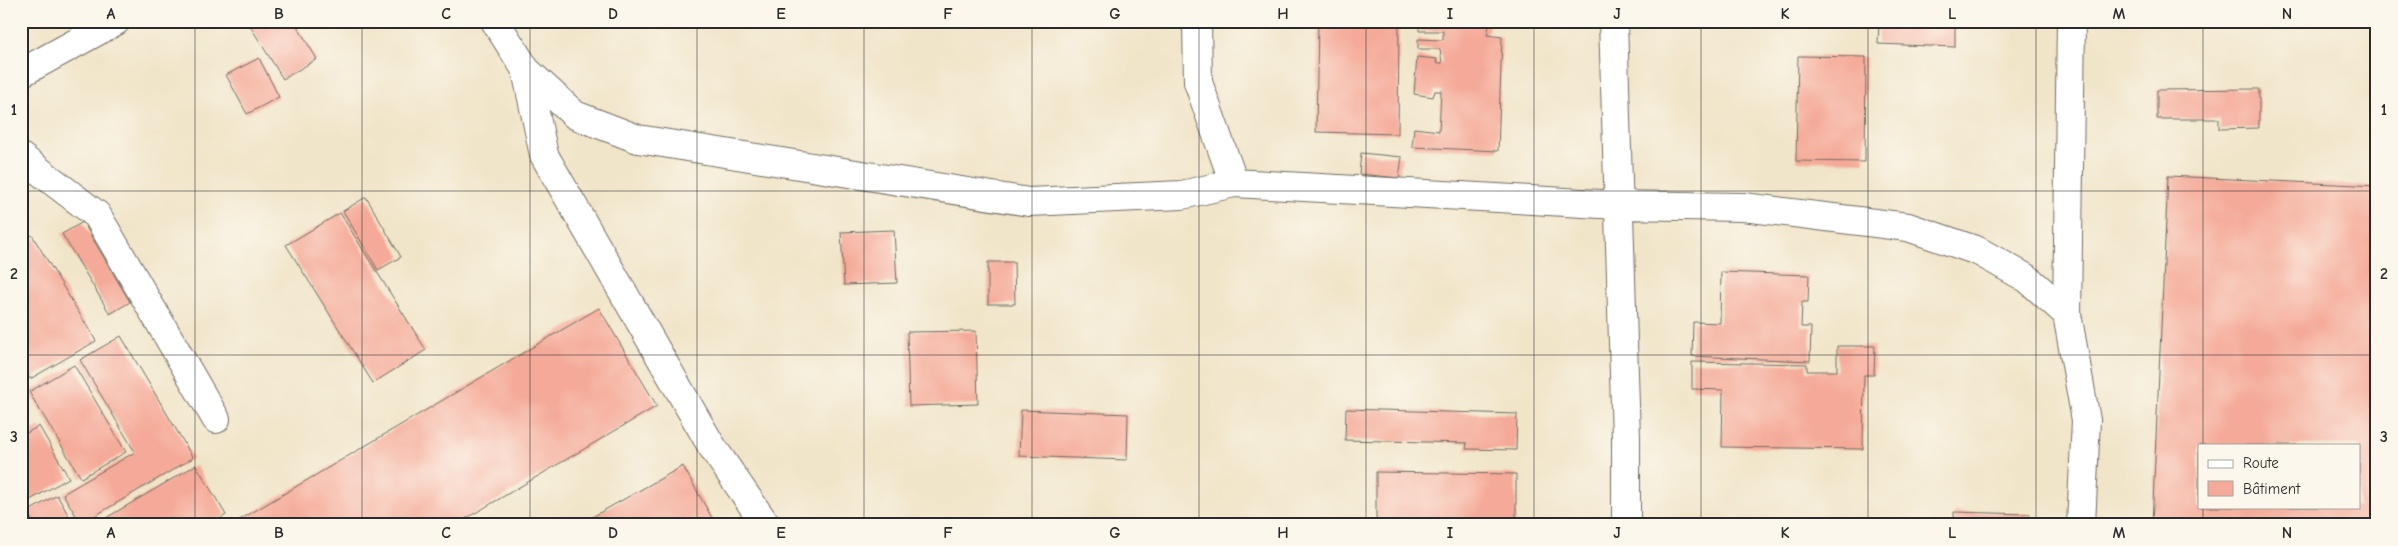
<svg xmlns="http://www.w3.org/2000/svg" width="2398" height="546" font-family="'Comic Neue',sans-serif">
<rect width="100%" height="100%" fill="#fbf7ec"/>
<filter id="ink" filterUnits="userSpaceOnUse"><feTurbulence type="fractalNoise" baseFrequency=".02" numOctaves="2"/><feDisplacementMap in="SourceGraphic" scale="10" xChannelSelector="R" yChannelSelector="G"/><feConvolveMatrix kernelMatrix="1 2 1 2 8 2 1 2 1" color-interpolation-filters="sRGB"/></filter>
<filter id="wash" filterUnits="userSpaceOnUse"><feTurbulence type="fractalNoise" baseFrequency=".0096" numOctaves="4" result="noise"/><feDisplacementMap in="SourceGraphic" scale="20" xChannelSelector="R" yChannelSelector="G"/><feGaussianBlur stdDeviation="1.12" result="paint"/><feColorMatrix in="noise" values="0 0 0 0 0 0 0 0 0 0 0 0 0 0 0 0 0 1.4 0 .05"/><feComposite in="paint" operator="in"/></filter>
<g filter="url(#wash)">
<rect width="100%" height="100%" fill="#f1e5c9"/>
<g id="blocks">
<!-- building -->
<path fill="#f5aa99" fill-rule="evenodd" d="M247,21H294L317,59L283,79Z
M1318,21H1399L1398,134L1316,132Z
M1419,21H1490L1487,35L1502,37L1498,151L1412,147L1414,128L1439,131L1441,91H1435L1433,97L1414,94L1417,57L1437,59L1436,63H1442L1440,49H1418V39L1443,40V31H1419Z
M1879,21H1955V47L1878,44Z
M1798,56L1866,57L1865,162L1796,161Z
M259,58L279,97L247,114L226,75Z
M2259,89V128L2219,129V119H2157V90Z
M1361,153L1402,157L1399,178L1359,174Z
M2168,176L2377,186V525H2152ZM2199,445H2359V507H2199Z
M366,197L401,257L378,270L343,211Z
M340,213L426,350L373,383L286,245Z
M83,222L130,302L110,314L62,234Z
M894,230L897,283L844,285L841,232Z
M32,235L96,341L30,379L21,365V242Z
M988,262H1014L1015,304H988Z
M1721,272L1809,275L1808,302H1802L1801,327H1811L1810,361L1692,356L1693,322L1720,323Z
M599,308L657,406L455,525H231Z
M976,331L978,404L909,406L907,332Z
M121,336L193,458L81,524L63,494L135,452L80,360Z
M1837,346H1875L1874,375H1864L1863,449L1722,447L1723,390L1692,389V362L1807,364V371H1837Z
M74,365L126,452L81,478L29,392Z
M1346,409L1517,414L1516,450L1466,449L1467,443L1345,440Z
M1021,410L1128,414L1127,460L1019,456Z
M39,426L69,478L21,505V436Z
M196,465L226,515L210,525H94Z
M683,466L716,525H578Z
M1376,472L1516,474V525H1376Z
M57,495L74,525H35L27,512Z
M1954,512L2030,514L2029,525H1954Z"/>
</g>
</g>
<g filter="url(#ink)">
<use href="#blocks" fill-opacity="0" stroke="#706c62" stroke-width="1"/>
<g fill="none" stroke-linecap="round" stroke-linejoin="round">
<!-- minor casing -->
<g stroke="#706c62" stroke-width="30">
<path id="minor" d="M495,21L526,70L575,115L638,139L1029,202L1182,195L1234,183L1618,205L1743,207L1908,227L1978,251L2028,279L2067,314L2086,420L2081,525
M1197,21L1198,82L1234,183
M1613,21L1626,438V525
M526,70L544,155L711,445L766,525
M21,73L116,21
M21,157L97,215L216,419
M2067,314L2071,21"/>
</g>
<!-- minor -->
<use href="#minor" stroke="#fff" stroke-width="28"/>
</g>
</g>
<!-- grid -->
<path fill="none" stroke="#2b2b2b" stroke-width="1" stroke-opacity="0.55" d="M195,21V525M362,21V525M530,21V525M697,21V525M864,21V525M1032,21V525M1199,21V525M1366,21V525M1534,21V525M1701,21V525M1868,21V525M2036,21V525M2203,21V445M21,191H2377M21,355H2377M2203,507V525"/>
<!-- margin -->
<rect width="2398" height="546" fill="none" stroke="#fbf7ec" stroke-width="55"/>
<!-- legend -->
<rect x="2198" y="444" width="162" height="65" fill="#fbf7ec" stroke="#a8a59f"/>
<rect x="2208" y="460" width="25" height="8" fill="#ffffff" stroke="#a8a59f"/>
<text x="2243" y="468" font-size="15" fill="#2b2b2b">Route</text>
<rect x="2208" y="481" width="25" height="15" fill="#f5aa99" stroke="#a8a59f"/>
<text x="2243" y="494" font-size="15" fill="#2b2b2b">Bâtiment</text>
<rect x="28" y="28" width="2342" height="490" fill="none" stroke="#2b2b2b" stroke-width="2"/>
<g font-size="16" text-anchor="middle" font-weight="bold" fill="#2b2b2b">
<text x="111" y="19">A</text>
<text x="279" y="19">B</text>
<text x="446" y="19">C</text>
<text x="613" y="19">D</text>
<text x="781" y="19">E</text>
<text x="948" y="19">F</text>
<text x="1115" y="19">G</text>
<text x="1283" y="19">H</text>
<text x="1450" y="19">I</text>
<text x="1617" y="19">J</text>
<text x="1785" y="19">K</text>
<text x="1952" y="19">L</text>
<text x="2119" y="19">M</text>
<text x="2287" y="19">N</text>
<text x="14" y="115">1</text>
<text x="2384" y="115">1</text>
<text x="14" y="279">2</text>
<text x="2384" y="279">2</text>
<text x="14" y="442">3</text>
<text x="2384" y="442">3</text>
<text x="111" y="538">A</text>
<text x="279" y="538">B</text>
<text x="446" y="538">C</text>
<text x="613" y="538">D</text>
<text x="781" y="538">E</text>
<text x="948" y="538">F</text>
<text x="1115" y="538">G</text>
<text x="1283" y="538">H</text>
<text x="1450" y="538">I</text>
<text x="1617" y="538">J</text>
<text x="1785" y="538">K</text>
<text x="1952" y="538">L</text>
<text x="2119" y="538">M</text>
<text x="2287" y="538">N</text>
</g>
</svg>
